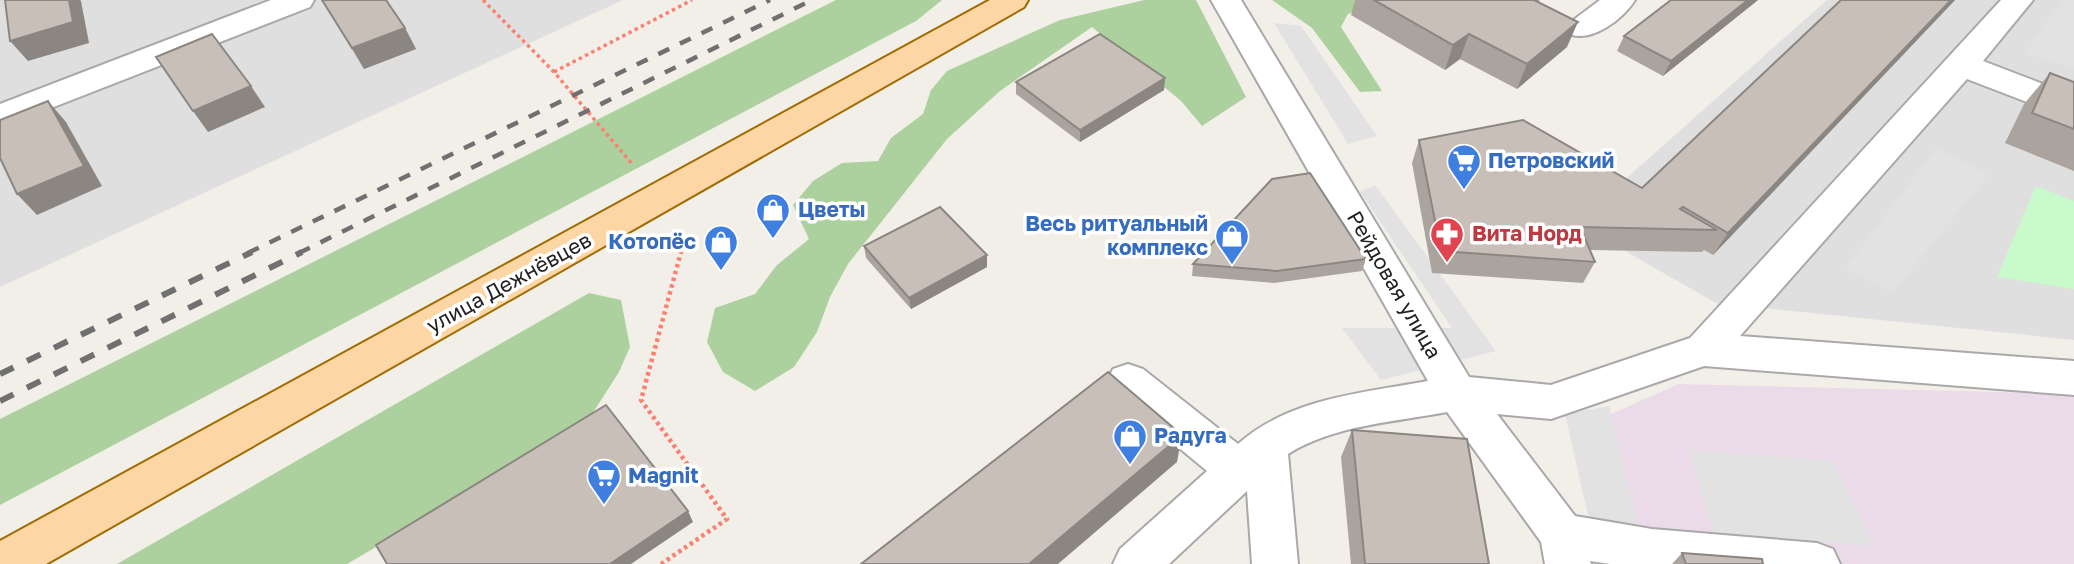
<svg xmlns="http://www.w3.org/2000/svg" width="2074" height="564" font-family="'Golos Text',sans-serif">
<rect width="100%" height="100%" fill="#f2efe9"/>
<!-- residential -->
<path fill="#e0dfdf" d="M0,0H623L0,287Z
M1827,0H2074V340L1716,303L1576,223Z"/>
<!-- industrial -->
<path fill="#ebdbe8" d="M1678,384L2074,394V564H1610L1578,429Z"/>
<!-- forest -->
<path fill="#add19e" d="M836,0H942L916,21L0,505V419Z
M1144,0H1196L1246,97L1202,126L1181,101L1092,27L1000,91L947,139L848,264L830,297L817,332L794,367L755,391L723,372L707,342L715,308L755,294L777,265L809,239L793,205L813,181L842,163L878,161L891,138L923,114L931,90L947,71L1060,20Z
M1272,0H1372L1368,6L1348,14L1341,27L1382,91L1360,92L1312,28Z
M589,293L621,300L630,347L619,372L585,425L347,564H117Z"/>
<!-- park -->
<path fill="#c8facc" d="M2036,186L2074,201V289L1997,277Z"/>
<!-- parking -->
<path fill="#e2e2e2" d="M2063,0H2074V67L2024,54Z
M1274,23L1301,26L1377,136L1348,144Z
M1937,148L1988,175L1892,293L1845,268Z
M1375,185L1496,351L1381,380L1342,328H1452L1360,192Z
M1609,406L1647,564H1599L1565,414Z
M1689,450L1833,461L1873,546L1713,532Z"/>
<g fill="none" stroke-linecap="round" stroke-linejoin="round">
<!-- minor casing -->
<g stroke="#a9a9a9" stroke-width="4">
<path id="minor" d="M271,0H314L310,7L0,128V104Z
M1211,0H1241L1469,377L1551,385L1690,338L2001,0H2033L1983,61L2074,96V120L1967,79L1740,336L2074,361V395L1704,366L1551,419L1497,414L1575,516L1652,529L1817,543L1833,549L1840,564H1610L1590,561L1591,564H1545L1541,542L1447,412C1395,422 1334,425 1288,454L1298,564H1252L1247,491L1169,564H1113L1120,549L1207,471L1113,393L1107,381L1113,369L1128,364L1143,369L1238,444C1290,398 1362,393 1428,381Z
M1600,0H1635C1623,19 1594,41 1572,35L1567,28L1572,21Z"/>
</g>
<!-- major casing -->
<g stroke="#a06b00" stroke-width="4">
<path id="major" d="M990,0H1028L1024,7L46,564H0V541Z"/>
</g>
<!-- path-far1 -->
<path stroke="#fa8072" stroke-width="3.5" stroke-dasharray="3.5 3.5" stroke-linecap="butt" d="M483,0L554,72L633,165
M554,72L692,0
M680,253L682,247"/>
<!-- path -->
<path stroke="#fa8072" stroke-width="4.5" stroke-dasharray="3.5 3.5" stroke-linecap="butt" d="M661,564L727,519L641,400L681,252"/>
<!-- minor -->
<use href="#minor" fill="#fff" fill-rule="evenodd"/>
<!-- major -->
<use href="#major" fill="#fcd6a4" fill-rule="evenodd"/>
<!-- rail-far1 -->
<path stroke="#707070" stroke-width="4.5" stroke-dasharray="12 12" stroke-linecap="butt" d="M248,253L770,0
M299,253L812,0"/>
<!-- rail -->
<path stroke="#707070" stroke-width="6" stroke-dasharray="15 15" stroke-linecap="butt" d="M0,374L252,252
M0,401L302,252"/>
</g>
<!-- wall -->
<path fill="#aba49e" d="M322,0L405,28L416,49L364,69Z
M1355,0H1540L1538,2L1567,47L1517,89L1460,59L1445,70L1351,15Z
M1671,0H1758L1663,76L1617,51L1624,36Z
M1841,0H1955L1713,255L1704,250L1702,252L1590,250L1595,262L1583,283L1432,273L1412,163L1419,140L1642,188Z
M2050,73L2074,82V171L2005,143L2024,104Z
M1165,78L1164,90L1080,142L1016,94V82Z
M864,246L987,267L911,309L866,258Z
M1366,259L1362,271L1274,283L1192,276L1193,264Z
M1352,430L1489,564H1351L1341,457Z
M1682,553L1763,564H1672Z"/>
<!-- shaded-wall -->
<path fill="#8b8681" d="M69,0H80L81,1L89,43L28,61L10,41Z
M1748,0H1758L1663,76L1671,61Z
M1951,0H1955L1713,255L1728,233Z
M1578,22L1567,47L1517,89L1527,64Z
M405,28L416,49L364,69L352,48Z
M1469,34L1460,59L1445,70L1453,45Z
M1165,78L1164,90L1080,142V130Z
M251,86L265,107L208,132L193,111Z
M48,101L66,122L102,186L37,215L17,194Z
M987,255V267L911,309L909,298Z
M1182,435L1177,462L1058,564H1029Z
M688,511L693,522L631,564H610Z"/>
<!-- building -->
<path fill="#c7bfb8" stroke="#8b8681" stroke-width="2" d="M5,0H69L73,22L10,41Z
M322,0H386L405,28L352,48Z
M1374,0H1534L1578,22L1527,64L1469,34L1453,45Z
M1671,0H1748L1671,61L1624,36Z
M1841,0H1951L1728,233L1683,207L1680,209L1717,230L1580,227L1595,262L1441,251L1419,140L1523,120L1642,188Z
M212,34L251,86L193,111L156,57Z
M1100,34L1165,78L1080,130L1016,82Z
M2050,73L2074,82V129L2032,113Z
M48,101L84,166L17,194L0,158V120Z
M1310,173L1366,259L1277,271L1193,264L1272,179Z
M940,207L987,255L909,298L864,246Z
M1108,372L1182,435L1029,564H861Z
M606,405L688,511L610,564H387L376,545Z
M1352,430L1467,439L1489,564H1365Z
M1682,553L1762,559L1763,564H1686Z"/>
<!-- icons -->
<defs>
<g id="supermarket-pin" transform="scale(1.75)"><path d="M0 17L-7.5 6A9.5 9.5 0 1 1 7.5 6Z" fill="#3f7fe0" stroke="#fff"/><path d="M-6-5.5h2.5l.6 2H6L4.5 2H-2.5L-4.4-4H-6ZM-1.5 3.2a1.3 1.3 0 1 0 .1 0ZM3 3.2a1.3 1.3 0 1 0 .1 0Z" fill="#fff"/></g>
<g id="shop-pin" transform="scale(1.75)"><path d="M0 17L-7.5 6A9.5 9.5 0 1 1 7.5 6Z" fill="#3f7fe0" stroke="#fff"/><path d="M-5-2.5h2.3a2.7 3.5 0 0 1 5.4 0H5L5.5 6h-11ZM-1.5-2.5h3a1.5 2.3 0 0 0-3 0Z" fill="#fff"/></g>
<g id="pharmacy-pin" transform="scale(1.75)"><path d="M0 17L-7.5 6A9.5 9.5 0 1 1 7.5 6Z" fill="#e0444e" stroke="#fff"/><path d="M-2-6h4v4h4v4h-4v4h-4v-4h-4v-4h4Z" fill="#fff"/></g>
</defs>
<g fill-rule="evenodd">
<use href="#supermarket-pin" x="1464" y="161"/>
<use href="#shop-pin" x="773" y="210"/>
<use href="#pharmacy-pin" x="1447" y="234"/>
<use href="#shop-pin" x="1232" y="236"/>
<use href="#shop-pin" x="721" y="242"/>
<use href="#shop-pin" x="1130" y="436"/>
<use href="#supermarket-pin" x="604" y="476"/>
</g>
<g text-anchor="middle" stroke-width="7" stroke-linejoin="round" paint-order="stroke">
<!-- shop labels -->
<g font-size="21" font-weight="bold" fill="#366cbe" stroke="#fff" text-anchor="start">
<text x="1488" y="168">Петровский</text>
<text x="798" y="217">Цветы</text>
<text x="1208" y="231" text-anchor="end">Весь ритуальный<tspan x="1208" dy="24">комплекс</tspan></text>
<text x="696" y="249" text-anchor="end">Котопёс</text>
<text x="1154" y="443">Радуга</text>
<text x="628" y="483">Magnit</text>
</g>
<!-- health labels -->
<g font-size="21" font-weight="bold" fill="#be3a42" stroke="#fff" text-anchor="start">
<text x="1472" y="241">Вита Норд</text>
</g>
<!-- street labels -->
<g font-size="21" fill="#222" stroke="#fff">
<text transform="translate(509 283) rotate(-29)" y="7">улица Дежнёвцев</text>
<text transform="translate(1394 285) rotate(60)" y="7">Рейдовая улица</text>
</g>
</g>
</svg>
